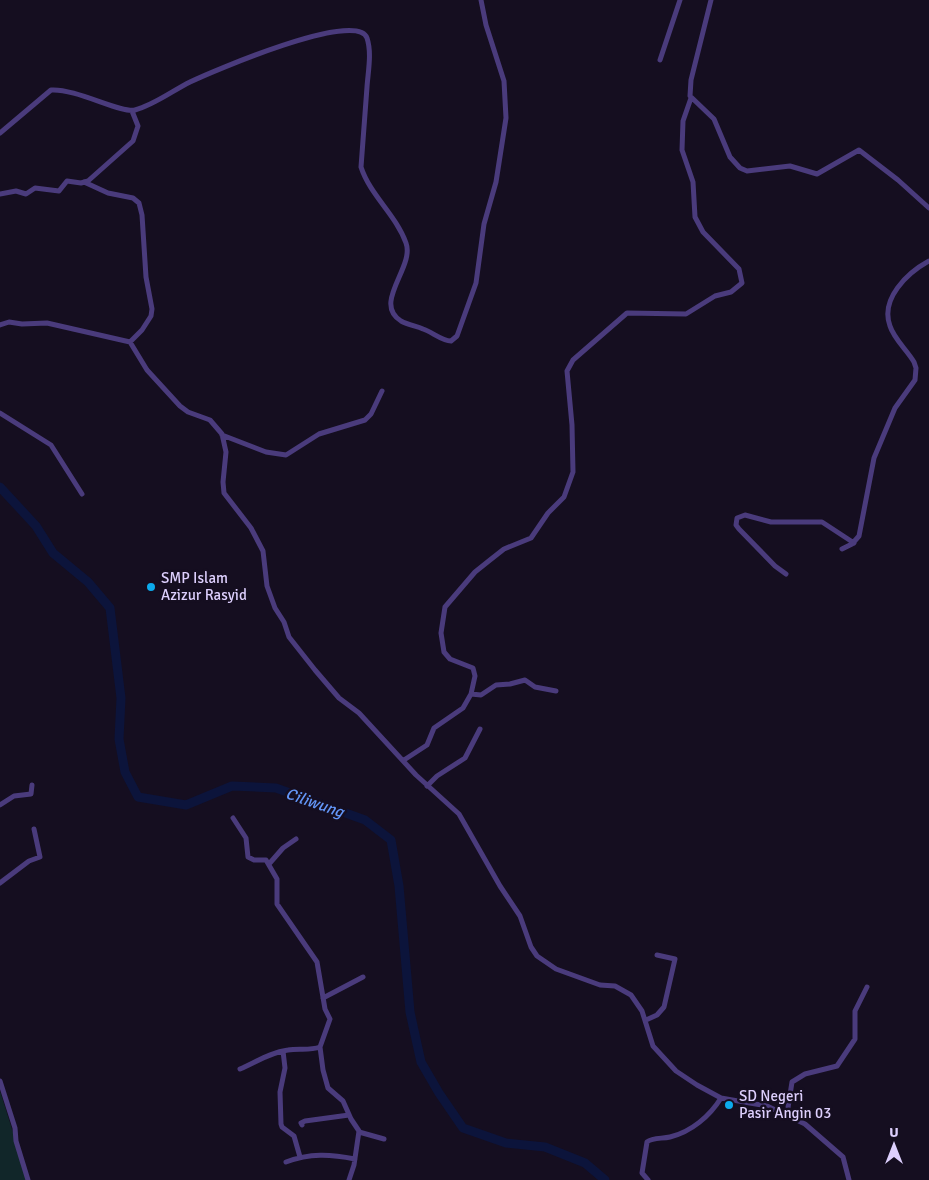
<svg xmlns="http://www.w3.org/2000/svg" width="929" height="1180" font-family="Signika,sans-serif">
<rect width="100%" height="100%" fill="#150e20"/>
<!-- green -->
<path fill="#112629" d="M0,1091L28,1180H0Z"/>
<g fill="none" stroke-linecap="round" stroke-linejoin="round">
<!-- river -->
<path stroke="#0c143b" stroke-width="9" d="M0,487L36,526L53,553L88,582L110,608L121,698L119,739L125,772L138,797L186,805L232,786L276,788L365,820L391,840L399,886L410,1012L421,1062L439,1093L463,1128L506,1143L545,1147L585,1163L605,1180"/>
<!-- street -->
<path stroke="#4a3b7c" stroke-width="5" d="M711,0L691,80L690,96L714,119L730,157L740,168L747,171L790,166L817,174L859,150L898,180L929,208
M660,60L680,0
M0,133L51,90C75,88 122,114 135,110C154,105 172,91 190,82C211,72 357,9 367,38C372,53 368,72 367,87C365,114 363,140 361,167C370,195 396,215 406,243C415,267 372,303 401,321C408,325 416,326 423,329C432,332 442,341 451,341L457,336L476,283L484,224L496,182L506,118L504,81L486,25L481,0
M84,182L108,193L133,198L139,203L142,215L146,277L152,309L151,316L142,330L130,342
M0,194L16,191L26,194L35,188L59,191L67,181L81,183L88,181L133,141L138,126L132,111
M0,325L9,322L22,324L47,323L130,342L147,370L180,406L188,412L210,420L222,434L226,452L223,482L224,493L251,528L263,551L267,586L275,608L284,622L289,637L315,670L339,698L359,713L416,775L459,814L500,886L520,916L531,947L537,956L556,969L600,985L615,986L631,995L642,1011L653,1046L676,1071L697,1085L721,1098L767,1106L805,1124L843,1157L849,1180
M0,413L51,445L82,494
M222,435L266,452L286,455L319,434L365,420L371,414L382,391
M842,549L852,544L859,536L874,458L895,408L915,380L916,368L914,362C907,350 894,339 890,326C880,299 907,273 929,261
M786,574L775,566L739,529L736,525L737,518L745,515L771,522H822L854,543
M471,694L475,676L473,668L450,659L444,652L441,633L445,607L475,572L490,560L504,549L531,538L548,513L564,497L573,472L572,425L567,371L573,360L627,313L686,314L715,296L731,292L742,283L739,269L703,232L695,217L693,182L682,150L683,121L691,98
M404,760L427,745L434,728L463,708L471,694L481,695L496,685L510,684L525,680L535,687L556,691
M427,786L437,776L465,758L480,729
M0,805L14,796L31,794L32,785
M233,818L246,838L248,857L254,860H266L277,879V904L317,962L325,1009L330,1019L320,1047L323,1070L328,1088L343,1101L351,1119L359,1131L354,1165L349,1180
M269,864L283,848L296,839
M0,883L29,861L40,857L34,829
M323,998L363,977
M646,1020L657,1015L664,1007L675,959L657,955
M283,1051L285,1068L280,1092L281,1124L282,1127L294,1136L300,1157
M240,1069C256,1062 271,1052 288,1050C299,1048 309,1051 320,1047
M0,1081L15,1128L16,1141L28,1180
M787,1114L792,1082L805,1074L837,1066L855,1039V1011L867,987
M302,1125L301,1123L305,1121L349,1115
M359,1132L384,1139
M286,1162C310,1153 330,1154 355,1159
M648,1180L642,1173L647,1142C653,1137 662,1139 670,1137C691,1132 710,1116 721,1098"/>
</g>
<!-- markers -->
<g fill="#0caaec" stroke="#150e20" stroke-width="2">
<circle cx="151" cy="587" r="5"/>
<circle cx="729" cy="1105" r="5"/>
</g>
<g text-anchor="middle" stroke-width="5" stroke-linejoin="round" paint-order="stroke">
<!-- poi labels -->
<g font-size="15" fill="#ddcffd" stroke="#150e20" text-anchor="start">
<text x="161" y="583">SMP Islam<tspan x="161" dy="17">Azizur Rasyid</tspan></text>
<text x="739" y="1101">SD Negeri<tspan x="739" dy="17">Pasir Angin 03</tspan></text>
</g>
<!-- water labels -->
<g font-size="16" font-style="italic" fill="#6396f7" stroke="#150e20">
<text transform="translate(315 802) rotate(19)" y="6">Ciliwung</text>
</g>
</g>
<!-- north arrow -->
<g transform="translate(894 1145)" stroke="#150e20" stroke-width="4" paint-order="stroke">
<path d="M0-4L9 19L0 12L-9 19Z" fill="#ddcffd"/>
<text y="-8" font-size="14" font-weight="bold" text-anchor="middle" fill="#ddcffd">U</text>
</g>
</svg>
